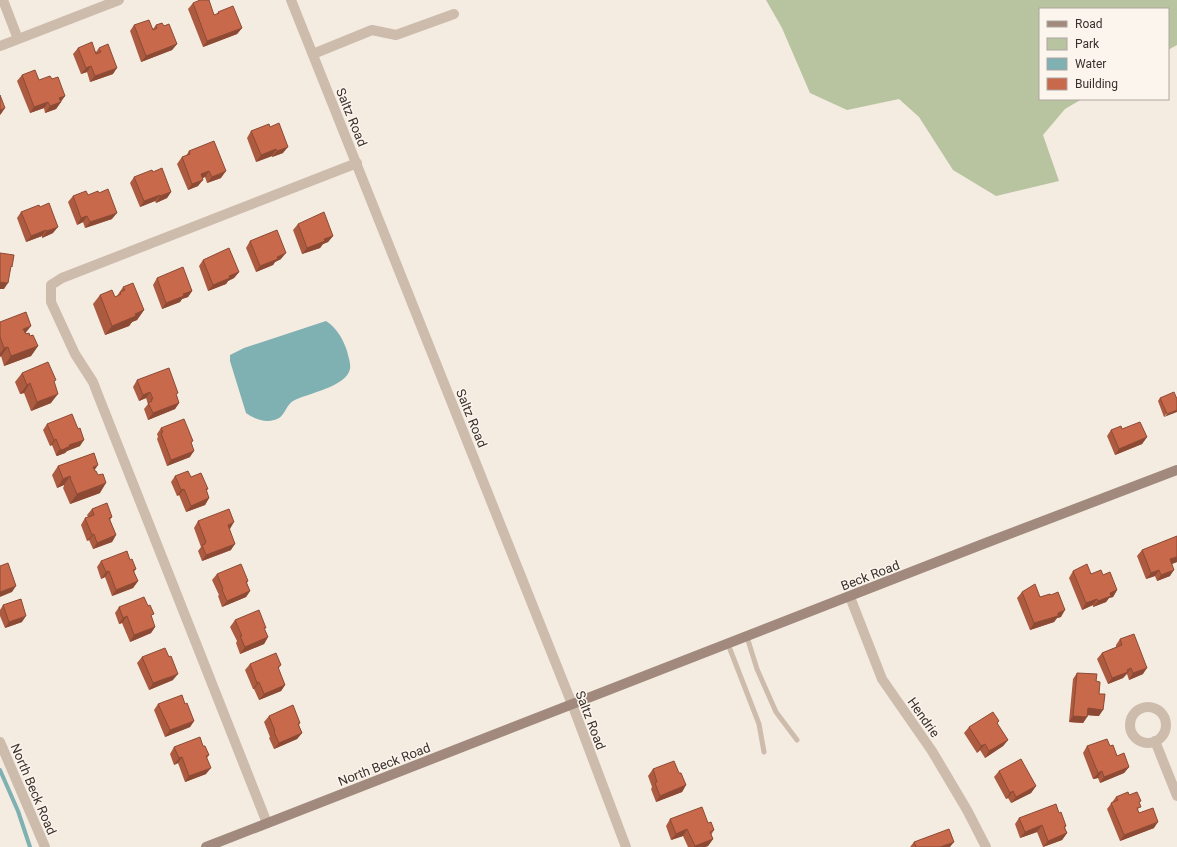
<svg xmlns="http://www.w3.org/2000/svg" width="1177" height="847" font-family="Roboto,sans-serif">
<rect width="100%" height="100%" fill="#f4ebe1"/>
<!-- green -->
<path fill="#b8c4a0" d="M766,0H1177V45L1168,50V9H1040V99H1082L1065,109L1043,135L1059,181L996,196L953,170L919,117L899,99L847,110L810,93L782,28Z"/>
<!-- water -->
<path fill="#7fb0b2" d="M326,321C337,328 343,339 347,351C348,356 351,363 350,369C346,387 308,393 293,401C285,406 285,418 274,420C264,423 253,418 246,413L230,361V355L244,348Z"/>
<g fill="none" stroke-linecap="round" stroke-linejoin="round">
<!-- stream -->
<path stroke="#7fb0b2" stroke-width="4" d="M0,770L18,811L30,847"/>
<!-- service -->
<path stroke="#cdbbac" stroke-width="5" d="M747,637L757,669L776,712L797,740
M728,644L759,724L764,752"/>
<!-- minor -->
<path stroke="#cdbbac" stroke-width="10" d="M3,0L18,39
M0,46L119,0
M313,54L372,30L396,35L454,14
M850,597L882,679L932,751L967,810L986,847
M1130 725a18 18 0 1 1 36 0a18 18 0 1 1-36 0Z
M1155,741L1177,796
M0,742L45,847
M267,823L98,395L93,382L75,354L51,302V285L62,278L357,163"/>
<!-- tertiary -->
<path stroke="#cdbbac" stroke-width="10" d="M291,0L572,704L626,847"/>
<!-- secondary -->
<path stroke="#a18a7d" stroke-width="10" d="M206,847L983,544L1177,470"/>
</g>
<!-- wall -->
<path fill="#ac5a40" d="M193,3L214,15L217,14L218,12L242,28L237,34L203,47L188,9Z
M134,25L153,29L156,25L177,44L172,50L141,62L130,31Z
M78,48L96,52L99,48L113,74L90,82L87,72L81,74L73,54Z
M22,75L39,80L52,79L65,96L56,109L45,113L44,108L30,113L17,81Z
M251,131L283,153L272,157V156L256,162L247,138Z
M189,151L221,178L207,183L205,177L202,178L198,186L188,190L177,164L182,157L186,156Z
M153,172L171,192L167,198L156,203L155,201L140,207L130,183L134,177Z
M88,195L112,219L85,228L83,222L77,225L68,202L73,196Z
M21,212L53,233L42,238V236L26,242L17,218Z
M298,224L333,236L328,242L323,244L320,248L302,254L293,230Z
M250,241L281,259L275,262L273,265L256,272L246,248Z
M203,260L239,272L234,278L228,281L226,284L208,291L199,266Z
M157,278L192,291L188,297L182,299L180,302L162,309L153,285Z
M123,287L144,310L137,320L132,322L129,326L105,335L93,304L100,295L115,297L117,296Z
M0,322L26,333L30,336L38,346L31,356L4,366L1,356L0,357Z
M22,373L54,383L51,403L31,411L24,393L20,394L15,382Z
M137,380L177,396L179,403L175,409L148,420L144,409L148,404L146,398L139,401L133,387Z
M1160,398L1177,399L1164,417L1158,401Z
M47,424L80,446L67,451L65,453L57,456L56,455L52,445L50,446L43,430Z
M161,428L191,443L190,457L167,466L157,439L158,437L157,434Z
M1122,429L1147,437L1142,444L1115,455L1107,436L1111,430Z
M58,466L94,470L100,493L70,504L63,488L64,486V485L57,488L52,475Z
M175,476L191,477L208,489L206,491L209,498L205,505L186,512L179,495L177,496L171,482Z
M92,509L112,517L110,520L116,535L112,542L93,549L89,540L87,541L81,525L85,518L88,517L87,515Z
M198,521L230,529H229L231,550L202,561L198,551L201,547L194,528Z
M1177,536V562L1172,564L1170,576L1157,581L1155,576L1146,579L1137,556L1142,550Z
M130,560L136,569L134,572L138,581L133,588L112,596L105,577L101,579L97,567L101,561Z
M1073,571L1103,575L1117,590L1113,597L1109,598L1106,602L1093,607V605L1082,610L1069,578Z
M217,574L248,581L247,583L250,591L246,597L222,607L218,596L219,595L212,580Z
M1022,592L1040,597L1061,617L1057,618L1054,622L1030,630L1017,598Z
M3,605L22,622L5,628L0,616V610Z
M119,607L155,627L151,633L130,642L122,623L119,624L115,613Z
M235,620L265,630L268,637L264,644L240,654L236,643L237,641L230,627Z
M1120,639L1143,674L1129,680L1127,674L1123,678L1108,684L1097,659L1102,653L1116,647V645Z
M142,657L173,680L149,690L137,663Z
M250,664L281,665L278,669L285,685L281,691L259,700L254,689H253L245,670Z
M1077,673L1096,681L1099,694V716L1088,715L1087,717L1083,723L1069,722L1073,679Z
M158,704H185L194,721L190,727L165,737L154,710Z
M269,716L300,723L299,725L302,733L297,739L274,749L269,738L270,737L264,722Z
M999,721L997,724L1008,740L1003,746L985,758L980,750L977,753L964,733L969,727Z
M203,746L209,755L207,758L206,774L185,782L178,763L174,765L170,754L174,747Z
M1087,746H1110L1117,756L1129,767L1124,773L1100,783L1098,778L1093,779L1083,753Z
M653,769L679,773L686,785L682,792L656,802L651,789L652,787L648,776Z
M999,771L1036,786L1031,793L1011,803L1008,798L1006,799L994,777Z
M1129,795L1139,803L1138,811L1139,813L1154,828L1120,841L1107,809L1116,797Z
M1059,813L1066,826L1065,828L1067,833L1062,840L1043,847L1037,832L1020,838L1015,824L1019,818Z
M670,819L708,823L714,830L711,835L713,839L708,846L705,847H688L683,836L671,840L666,826Z
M914,842L950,847H910Z"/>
<!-- shaded-wall -->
<path fill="#8c4a34" d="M242,28L237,34L203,47L207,41Z
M177,44L172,50L141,62L146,56Z
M91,66L87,72L81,74L86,68Z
M117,68L113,74L90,82L95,76Z
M65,96L60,102L59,98Z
M48,102L44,108L30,113L34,107Z
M61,102L56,109L45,113L50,106Z
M5,108L1,114L0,115V110Z
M288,147L283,153L272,157L277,151Z
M276,149L272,156L256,162L261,155Z
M209,171L205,177L196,181L201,174Z
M226,171L221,178L207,183L212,177Z
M203,180L198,186L188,190L192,184Z
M171,192L167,198L156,203L160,196Z
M160,195L155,201L140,207L144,201Z
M117,213L112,219L85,228L90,222Z
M87,216L83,222L77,225L81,218Z
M58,227L53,233L42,238L47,231Z
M46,230L42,236L26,242L31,236Z
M333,236L328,242L323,244L320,248L302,254L307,248L324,239Z
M286,253L281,259L275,262L273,265L256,272L260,266L277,257Z
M239,272L234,278L228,281L226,284L208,291L213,285L229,276Z
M0,282L8,283L4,289H0Z
M192,291L188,297L182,299L180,302L162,309L166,303L183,294Z
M144,310L137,320L132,322L129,326L105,335L112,326L135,314Z
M31,326L24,335L23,329Z
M38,346L31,356L4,366L11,356Z
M8,347L1,356L0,357V354L4,348Z
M30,383L24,393L20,394L27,385Z
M150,392L146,398L139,401L143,395Z
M58,394L51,403L31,411L37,402Z
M179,403L175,409L148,420L153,413Z
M1177,410V412L1164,417L1167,414Z
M1147,437L1142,444L1115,455L1119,449Z
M56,439L52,445L50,446L54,440Z
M84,440L80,446L67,451L65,453L57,456L56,455L60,449L69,445Z
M194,451L190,457L167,466L171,460Z
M98,465L92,474L93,467Z
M70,476L64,485L57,488L63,479Z
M106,483L100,493L70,504L77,494Z
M184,489L179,495L177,496L181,490Z
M209,498L205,505L186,512L191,506Z
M234,522L230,529L223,531L228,525Z
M94,534L89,540L87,541L92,535Z
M116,535L112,542L93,549L97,543Z
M235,544L231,550L202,561L206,555Z
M1177,557V562L1166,566L1170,559Z
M1159,570L1155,576L1146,579L1151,573Z
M1174,570L1170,576L1157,581L1161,575Z
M109,571L105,577L101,579L106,572Z
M138,581L133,588L112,596L116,590Z
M16,586L12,592L0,597V592Z
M1117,590L1113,597L1109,598L1106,602L1093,607L1098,601L1110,593Z
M250,591L246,597L222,607L227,601Z
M1097,599L1093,605L1082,610L1086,603Z
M1065,610L1061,617L1057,618L1054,622L1030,630L1034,623Z
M26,616L22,622L5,628L9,622Z
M127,616L122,623L119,624L123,618Z
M155,627L151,633L130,642L134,635Z
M268,637L264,644L240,654L245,647Z
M1131,668L1123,678L1108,684L1112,678Z
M1147,668L1143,674L1129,680L1133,673Z
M178,674L173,680L149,690L153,683Z
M259,682L254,689H253L257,683Z
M285,685L281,691L259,700L264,694Z
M1088,708L1103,710L1099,716L1084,715Z
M1073,716L1087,717L1083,723L1069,722Z
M194,721L190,727L165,737L170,730Z
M302,733L297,739L274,749L279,743Z
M1008,740L1003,746L985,758L989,751Z
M985,744L980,750L977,753L981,746Z
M182,757L178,763L174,765L179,758Z
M1129,767L1124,773L1100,783L1104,777Z
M211,768L206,774L185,782L189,776Z
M1102,771L1098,778L1093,779L1098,773Z
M686,785L682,792L656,802L660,796Z
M1036,786L1031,793L1011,803L1016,797Z
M1013,791L1008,798L1006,799L1010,793Z
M1158,822L1154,828L1120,841L1124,835Z
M1042,825L1037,832L1020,838L1025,832Z
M687,829L683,836L671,840L676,834Z
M1067,833L1062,840L1043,847L1048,841Z
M713,839L708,846L705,847H694L695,846Z
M954,842L950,847H940Z"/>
<!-- building -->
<path fill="#c8694b" stroke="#8c4a34" d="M200,0H209L214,15L219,13L218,12L233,6L242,28L207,41L193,3Z
M149,20L153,30L157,28L156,25L162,23L164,26L169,24L177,44L146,56L134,25Z
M92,42L96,54L101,52L99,48L108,44L117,68L95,76L91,66L86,68L78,48Z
M35,70L39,80L50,76L52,79L58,77L65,96L59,98L61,102L50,106L48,102L34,107L22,75Z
M0,95L5,108L0,110Z
M279,123L288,147L277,151L276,149L261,155L251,131L269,124L270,127Z
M214,141L226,171L212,177L209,171L201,174L203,180L192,184L182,157L190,154L189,151Z
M162,168L171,192L160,196V195L144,201L134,177L152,170L153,172Z
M108,189L117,213L90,222L87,216L81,218L73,196L86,191L88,195L98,191L99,193Z
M49,203L58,227L47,231L46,230L31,236L21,212L39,205L40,207Z
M324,212L333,236L324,239L325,241L307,248L298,224Z
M277,230L286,253L277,257L278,259L260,266L250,241Z
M229,248L239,272L229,276L230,278L213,285L203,260Z
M0,253L14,255L12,267L11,266L8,283L0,282Z
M183,267L192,291L183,294L184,296L166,303L157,278Z
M133,283L144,310L135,314L136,316L112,326L100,295L112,290L115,297L121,294L120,292L125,290L123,287Z
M26,312L31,326L23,329L26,334L29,333L30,336L33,335L38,346L11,356L8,347L4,348L0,337V322Z
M48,362L56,380L54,381L58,394L37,402L30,383L27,385L22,373Z
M169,368L178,393L176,394L179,403L153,413L148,403L152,401L151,399H153L150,392L143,395L137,380Z
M1174,392L1177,399V410L1167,414L1160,398Z
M72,414L78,429L80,428L84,440L69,445L70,446L62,450L60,449L56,439L54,440L47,424Z
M184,419L193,441L191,442L194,451L171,460L161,433L163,432L161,428Z
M1140,422L1147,437L1119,449L1111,430L1121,426L1122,429Z
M94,453L98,465L93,467L95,471H96L98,475L103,474L106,483L77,494L70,478H71L70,476L63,479L58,466Z
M188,471L191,477L201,473L208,489H206L209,498L191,506L184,489L181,490L175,476Z
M107,503L112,517L109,518L116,535L97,543L94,534L92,535L85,518L94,515L92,509Z
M229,509L234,522L228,525L235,544L206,555L202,545L205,544V542H206L198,521Z
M1177,536V557L1170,559L1174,570L1161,575L1159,570L1151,573L1142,550Z
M127,551L130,560L132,559L136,569L133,570L138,581L116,590L109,571L106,572L101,561Z
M8,563L16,586L0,592V566Z
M241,564L248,581L246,582L250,591L227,601L222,590L223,589L217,574Z
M1087,564L1091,574L1101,570L1103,575L1110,572L1117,590L1110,593L1111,596L1098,601L1097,599L1086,603L1073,571Z
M1035,584L1040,597L1050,594L1051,595L1058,592L1065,610L1058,613V616L1034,623L1022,592Z
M144,597L148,606L150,605L154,614L151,615L155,627L134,635L127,616L123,618L119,607Z
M21,599L26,616L9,622L3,605Z
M259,610L266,628H264L268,637L245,647L240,636H242L235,620Z
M1134,634L1147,668L1133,673L1131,668L1127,670L1128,672L1112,678L1102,653L1122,645L1120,639Z
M165,648L169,657L171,656L178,674L153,683L142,657Z
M276,653L281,665L278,667L285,685L264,694L259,682L257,683L250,664Z
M1077,673L1097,674L1096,681L1100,682L1099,694H1105L1103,710L1088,708L1087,717L1073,716Z
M182,695L185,704L187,703L194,721L170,730L158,704Z
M293,705L300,723L298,724L302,733L279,743L274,732L275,731L269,716Z
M993,712L999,721L997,723L1008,740L989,751L985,744L981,746L969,727Z
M200,737L203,746H205L209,755L206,756L211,768L189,776L182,757L179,758L174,747Z
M1107,739L1110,746L1113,745L1117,756L1124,753L1129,767L1104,777L1102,771L1098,773L1087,746Z
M1021,759L1036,786L1016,797L1013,791L1010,793L999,771Z
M674,761L679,773H681L686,785L660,796L655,783L657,782L653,769Z
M1128,792L1129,795L1137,792L1141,801L1139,802L1141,807L1137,808L1139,813L1153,808L1158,822L1124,835L1111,803L1118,800L1116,797Z
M1056,804L1059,813L1061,812L1066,826L1064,827L1067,833L1048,841L1042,825L1025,832L1019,818Z
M702,807L708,823L711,822L714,830L710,832L713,839L695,846L687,829L676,834L670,819Z
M949,829L954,842L940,847H916L914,842Z"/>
<g text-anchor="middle" stroke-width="3" stroke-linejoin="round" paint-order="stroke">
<!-- street labels -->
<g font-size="13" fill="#3b302b" stroke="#fbf5ee">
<text transform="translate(352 117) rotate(68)" y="5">Saltz Road</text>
<text transform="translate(472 418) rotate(68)" y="5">Saltz Road</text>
<text transform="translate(870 575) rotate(-21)" y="5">Beck Road</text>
<text transform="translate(924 717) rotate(55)" y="5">Hendrie</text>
<text transform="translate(591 720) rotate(69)" y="5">Saltz Road</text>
<text transform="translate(384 764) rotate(-21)" y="5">North Beck Road</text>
<text transform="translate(34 789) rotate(67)" y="5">North Beck Road</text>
</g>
</g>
<!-- legend -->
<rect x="1039" y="8" width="130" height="92" fill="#fbf5ee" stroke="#aea6a0"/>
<rect x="1047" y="21" width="20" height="6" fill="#a18a7d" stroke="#aea6a0"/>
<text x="1075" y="28" font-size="12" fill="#3b302b">Road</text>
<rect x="1047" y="38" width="20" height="12" fill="#b8c4a0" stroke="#aea6a0"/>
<text x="1075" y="48" font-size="12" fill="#3b302b">Park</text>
<rect x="1047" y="58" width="20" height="12" fill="#7fb0b2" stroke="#aea6a0"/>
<text x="1075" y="68" font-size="12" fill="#3b302b">Water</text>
<rect x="1047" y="78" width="20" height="12" fill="#c8694b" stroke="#aea6a0"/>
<text x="1075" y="88" font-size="12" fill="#3b302b">Building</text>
</svg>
